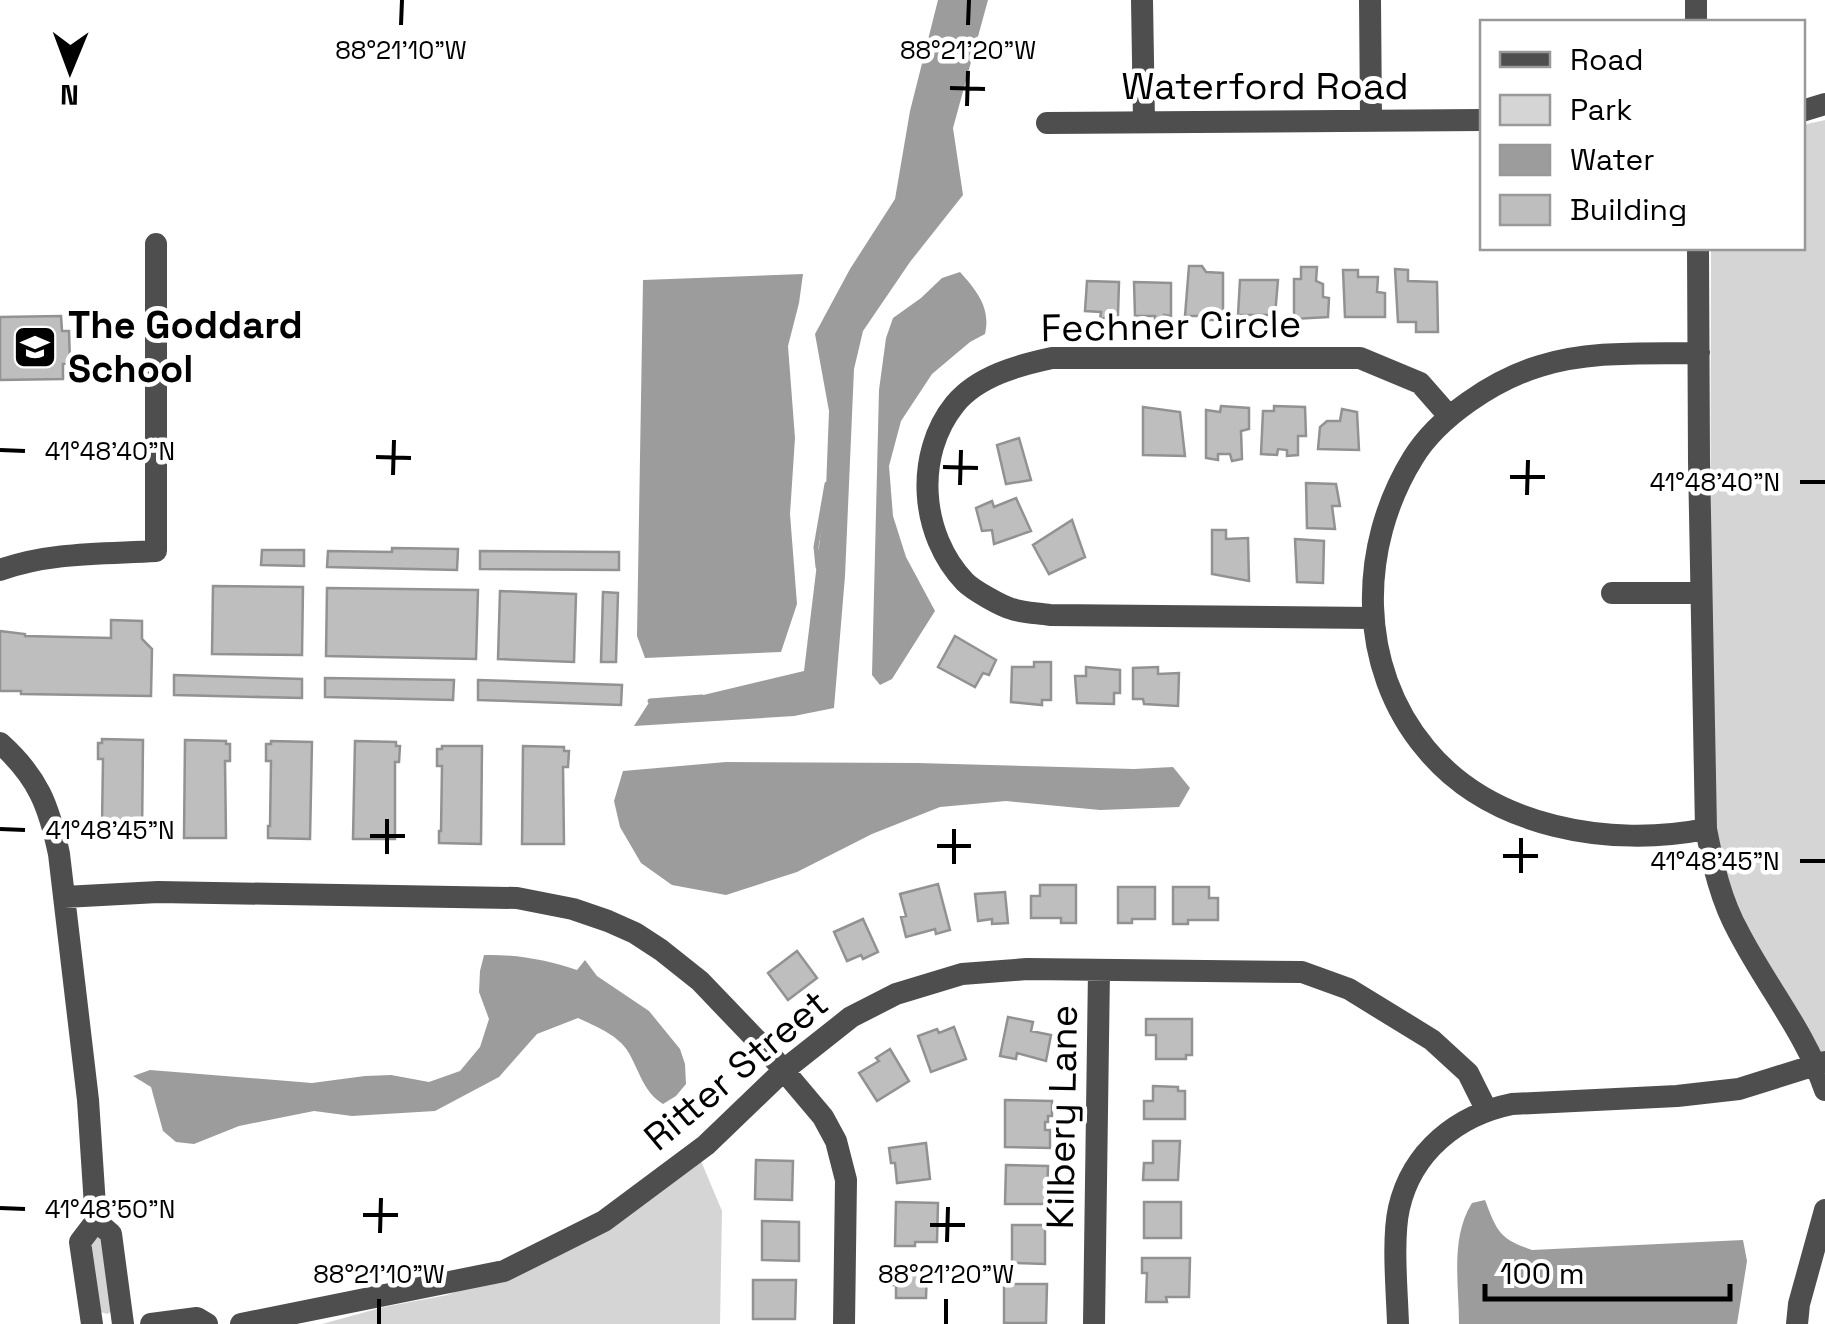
<svg xmlns="http://www.w3.org/2000/svg" width="1825" height="1324" font-family="'Space Grotesk',sans-serif">
<rect width="100%" height="100%" fill="#fff"/>
<!-- green -->
<path fill="#d5d5d5" d="M1825,120V1057H1824L1743,927L1717,852L1710,690L1711,248H1802L1803,125Z
M701,1161L722,1211L720,1324H322L384,1307L447,1295L586,1241Z
M97,1236L101,1237L111,1312L107,1314L101,1312L90,1251L92,1239Z"/>
<!-- water -->
<path fill="#9c9c9c" d="M938,0H988L953,128L963,195L910,262L863,331L854,369L845,576L834,708L794,716L634,726L650,701L695,697L804,671L826,489L829,411L815,334L850,269L895,199L910,111Z
M960,272C977,291 991,308 985,334L970,342L932,374L901,421L889,466L893,516L906,557L935,611L892,679L880,685L872,675L879,390L886,338L893,318L921,298L942,278Z
M803,274L799,303L788,346L795,438L790,514L797,604L781,652L645,658L637,636L643,280Z
M726,762L917,763L1134,769L1173,767L1190,788L1179,807L1100,810L1006,801L940,807L872,834L797,872L726,895L672,885L641,863L620,827L614,801L623,771Z
M484,955C516,954 547,960 577,970L585,960L597,976L649,1011L680,1049L685,1064L686,1084L676,1096L663,1104C643,1092 639,1069 627,1050C616,1034 595,1026 578,1018L537,1034L499,1077L435,1111L352,1116L314,1111L239,1126L194,1144L176,1142L163,1131L151,1087L133,1076L150,1070L312,1083L365,1076L391,1075L429,1082L460,1071L480,1047L489,1019L479,992L480,971Z
M1485,1200C1497,1232 1500,1239 1532,1250L1743,1240L1747,1261L1737,1324H1459C1459,1284 1450,1238 1472,1203Z"/>
<g fill="none" stroke-linecap="round" stroke-linejoin="round">
<!-- stream -->
<path stroke="#9c9c9c" stroke-width="5" d="M818,567L816,547L827,484
M650,701L702,697"/>
</g>
<!-- building -->
<path fill="#bebebe" stroke="#929292" stroke-width="2.5" d="M1189,266H1202L1206,272L1223,273V320H1201V316H1185Z
M1301,267H1317L1316,281L1323,284V297L1329,298L1328,317L1294,319V279H1301Z
M1395,269L1408,270V281L1437,282L1438,332H1416V322H1398Z
M1343,270H1358V277H1378L1377,292L1385,293V317H1345Z
M1240,280H1278L1275,315H1238Z
M1087,281L1119,282L1118,315L1100,319L1101,312L1085,311Z
M1134,282L1171,283V316L1164,315V322H1155V316H1135Z
M61,316L62,331H69L70,363L63,364V379L0,380V317Z
M1221,406L1249,408V429L1241,431L1242,459L1232,461L1230,454H1218V460L1206,458V410L1220,412Z
M1274,406L1305,407L1306,436H1298V455L1287,456V450L1278,449L1277,455L1261,454L1263,411H1274Z
M1143,407L1180,412L1185,456L1143,455Z
M1342,409L1357,412L1359,450L1318,449L1320,427L1327,421H1340Z
M1019,438L1031,480L1006,484L997,445Z
M1306,483L1336,484L1340,506H1332L1335,529L1307,528Z
M1016,498L1031,531L994,544L992,530L982,531L976,508L992,501L994,507Z
M1072,520L1085,557L1049,574L1033,545Z
M1212,530H1226V539L1248,538L1249,581L1212,574Z
M1295,539L1324,541L1323,583L1297,582Z
M392,548L458,549L457,570L327,567L328,551L392,552Z
M262,550H304V566L261,565Z
M480,551L619,552V570L480,569Z
M213,586L303,587L302,655L212,654Z
M327,588L478,590L476,659L326,656Z
M500,591L576,594L574,662L498,659Z
M603,592L618,593L616,662H601Z
M111,620L142,621V639L152,649L151,696L21,694V691H0V631L25,634V636L111,638Z
M955,636L996,660L989,675L983,673L975,687L938,667Z
M1034,662H1051V700H1042V705L1011,702L1012,667H1034Z
M1086,667L1120,670V693H1114V704L1077,703L1075,676H1086Z
M1158,667V674L1179,673L1178,706L1144,704L1143,699H1133V668Z
M174,675L302,679V698L174,695Z
M325,678L454,680L453,700L325,697Z
M478,680L622,685L621,705L478,700Z
M102,739L143,740L142,837H99L100,825H102L103,759H98V743H102Z
M185,740L226,741V744H230V761H225L226,838H184Z
M271,741L312,742L310,839L268,838V826H270L271,761H266V744H271Z
M355,741L396,742V746H400L399,762H395V839H353Z
M442,746H482L481,844L439,843V831H441L442,766H437V749H442Z
M523,746L564,747V751H569L568,767H563L564,844H522Z
M938,884L950,930L936,934L935,929L906,937L901,917L906,916L900,894Z
M1040,885H1076V923H1061V918H1031V896H1040Z
M1118,887H1155V919H1132V923H1118Z
M1173,887H1209V898H1218V920H1188V924H1173Z
M1005,892L1008,923L992,924V919L978,921L975,894Z
M863,919L878,952L863,959L861,955L847,961L834,932Z
M797,951L817,978L788,1000L768,973Z
M1008,1017L1033,1022L1031,1031L1051,1035L1046,1061L1017,1053L1016,1059L1000,1056Z
M1146,1019H1192V1055H1186V1059H1156V1035H1146Z
M954,1027L966,1059L931,1072L918,1036L937,1029L939,1033Z
M890,1049L909,1081L877,1101L859,1073L879,1061L876,1058Z
M1153,1086L1178,1087V1091H1185V1119H1144V1101H1153Z
M1005,1100L1052,1101V1116H1048V1122H1045V1130H1050V1148L1005,1147Z
M1153,1141H1180L1178,1180H1143L1144,1163H1153Z
M926,1143L930,1179L897,1183L895,1163H891L889,1148Z
M756,1160L793,1161L792,1200L755,1199Z
M1006,1165L1048,1166L1047,1204H1005Z
M896,1202L938,1203L937,1242H915V1246H895Z
M1144,1202H1181V1238H1144Z
M762,1221L799,1222V1261L762,1260Z
M1012,1225H1045V1264L1012,1263Z
M1142,1258H1190L1189,1297H1166L1167,1302H1146L1147,1273H1142Z
M893,1269H927L926,1298H896V1285H892Z
M753,1280H796L795,1319H753Z
M1004,1284H1047L1046,1323H1004Z"/>
<g fill="none" stroke-linecap="round" stroke-linejoin="round">
<!-- minor -->
<path stroke="#4e4e4e" stroke-width="22" d="M1142,0L1144,121
M1370,0L1371,120
M1696,0V22
M1802,111L1825,104
M1047,123L1482,120
M1698,248L1699,461L1706,829C1713,865 1721,901 1739,933C1767,987 1805,1032 1825,1090
M1699,353C1646,354 1591,350 1540,366C1494,380 1438,417 1413,458C1358,547 1357,667 1426,749C1491,828 1610,848 1706,829
M0,570C50,552 103,554 156,551V244
M1612,593H1701
M1372,618L1050,615C1038,613 1024,613 1012,609C1001,606 973,590 965,582C920,535 914,455 955,404C978,376 1019,365 1052,358H1360L1420,383L1449,416
M0,743C38,777 49,806 59,854L88,1100L96,1221L80,1242L92,1324
M64,897L158,892L517,898L573,909L608,921L635,933L661,950L700,981L769,1053L823,1117L836,1141L846,1180L844,1324
M96,1221L111,1234L123,1324
M151,1324L197,1318L207,1324
M241,1324L504,1271L604,1221L706,1145L784,1070L851,1017L896,994L962,974L1027,969L1302,972L1349,989L1432,1040L1468,1073L1486,1109
M1094,1324L1099,970
M1398,1324C1397,1291 1392,1239 1399,1208C1412,1151 1458,1115 1512,1104L1677,1096L1739,1089L1825,1062
M1797,1324L1799,1304L1825,1210"/>
</g>
<!-- ticks -->
<path fill="none" stroke="#000" stroke-width="4" d="M401,25L402,0M968,25L969,0M950,88L985,89M967,106L968,71M0,450L25,451M376,457L411,458M943,467L978,468M393,475L394,440M1510,477H1545M1800,482H1825M960,485L961,450M1527,495L1528,460M0,829L25,830M370,836H405M937,846H971M387,854V819M1503,856H1538M1800,861H1825M954,864V829M1521,873V838M0,1208L25,1209M363,1215H398M930,1225H965M380,1233L381,1198M947,1242L948,1207M379,1324V1299M946,1324V1299"/>
<!-- icons -->
<defs>
<g id="school-square" transform="scale(2.25)"><rect x="-9" y="-9" width="18" height="18" rx="4" fill="#000" stroke="#fff"/><path d="M0-5L7-2L0 1L-7-2ZM-4 1L0 2.5L4 1V4Q0 6-4 4Z" fill="#fff"/></g>
</defs>
<g fill-rule="evenodd">
<use href="#school-square" x="35" y="347"/>
</g>
<g text-anchor="middle" stroke-width="9" stroke-linejoin="round" paint-order="stroke">
<!-- street labels -->
<g font-size="38" fill="#000" stroke="#fff">
<text x="1265" y="99">Waterford Road</text>
<text transform="translate(1171 326) rotate(-1)" y="13">Fechner Circle</text>
<text transform="translate(736 1070) rotate(-40)" y="13">Ritter Street</text>
<text transform="translate(1062 1117) rotate(-89)" y="13">Kilbery Lane</text>
</g>
<!-- poi labels -->
<g font-size="38" font-weight="bold" fill="#000" stroke="#fff" text-anchor="start">
<text x="68" y="338">The Goddard<tspan x="68" dy="44">School</tspan></text>
</g>
</g>
<g font-size="25" text-anchor="middle" fill="#000" stroke="#fff" stroke-width="9" stroke-linejoin="round" paint-order="stroke">
<text x="401" y="59">88°21'10"W</text>
<text x="968" y="59">88°21'20"W</text>
<text x="110" y="460">41°48'40"N</text>
<text x="1715" y="491">41°48'40"N</text>
<text x="110" y="839">41°48'45"N</text>
<text x="1715" y="870">41°48'45"N</text>
<text x="110" y="1218">41°48'50"N</text>
<text x="379" y="1283">88°21'10"W</text>
<text x="946" y="1283">88°21'20"W</text>
</g>
<!-- legend -->
<rect x="1480" y="20" width="325" height="230" fill="#ffffff" stroke="#999999" stroke-width="2.5"/>
<rect x="1500" y="52" width="50" height="15" fill="#4e4e4e" stroke="#999999" stroke-width="2.5"/>
<text x="1570" y="70" font-size="30" fill="#000000">Road</text>
<rect x="1500" y="95" width="50" height="30" fill="#d5d5d5" stroke="#999999" stroke-width="2.5"/>
<text x="1570" y="120" font-size="30" fill="#000000">Park</text>
<rect x="1500" y="145" width="50" height="30" fill="#9c9c9c" stroke="#999999" stroke-width="2.5"/>
<text x="1570" y="170" font-size="30" fill="#000000">Water</text>
<rect x="1500" y="195" width="50" height="30" fill="#bebebe" stroke="#999999" stroke-width="2.5"/>
<text x="1570" y="220" font-size="30" fill="#000000">Building</text>
<!-- north arrow -->
<g transform="translate(70 70) rotate(181)" stroke="#ffffff" stroke-width="8" paint-order="stroke">
<path d="M0-8L18 38L0 25L-18 38Z" fill="#000000"/>
<text y="-15" font-size="28" font-weight="bold" text-anchor="middle" fill="#000000">N</text>
</g>
<!-- scale -->
<path d="M1485 1284v15h245v-15" fill="none" stroke="#000000" stroke-width="5"/>
<text x="1500" y="1284" font-size="30" fill="#000000" stroke="#ffffff" stroke-width="8" paint-order="stroke">100 m</text>
</svg>
